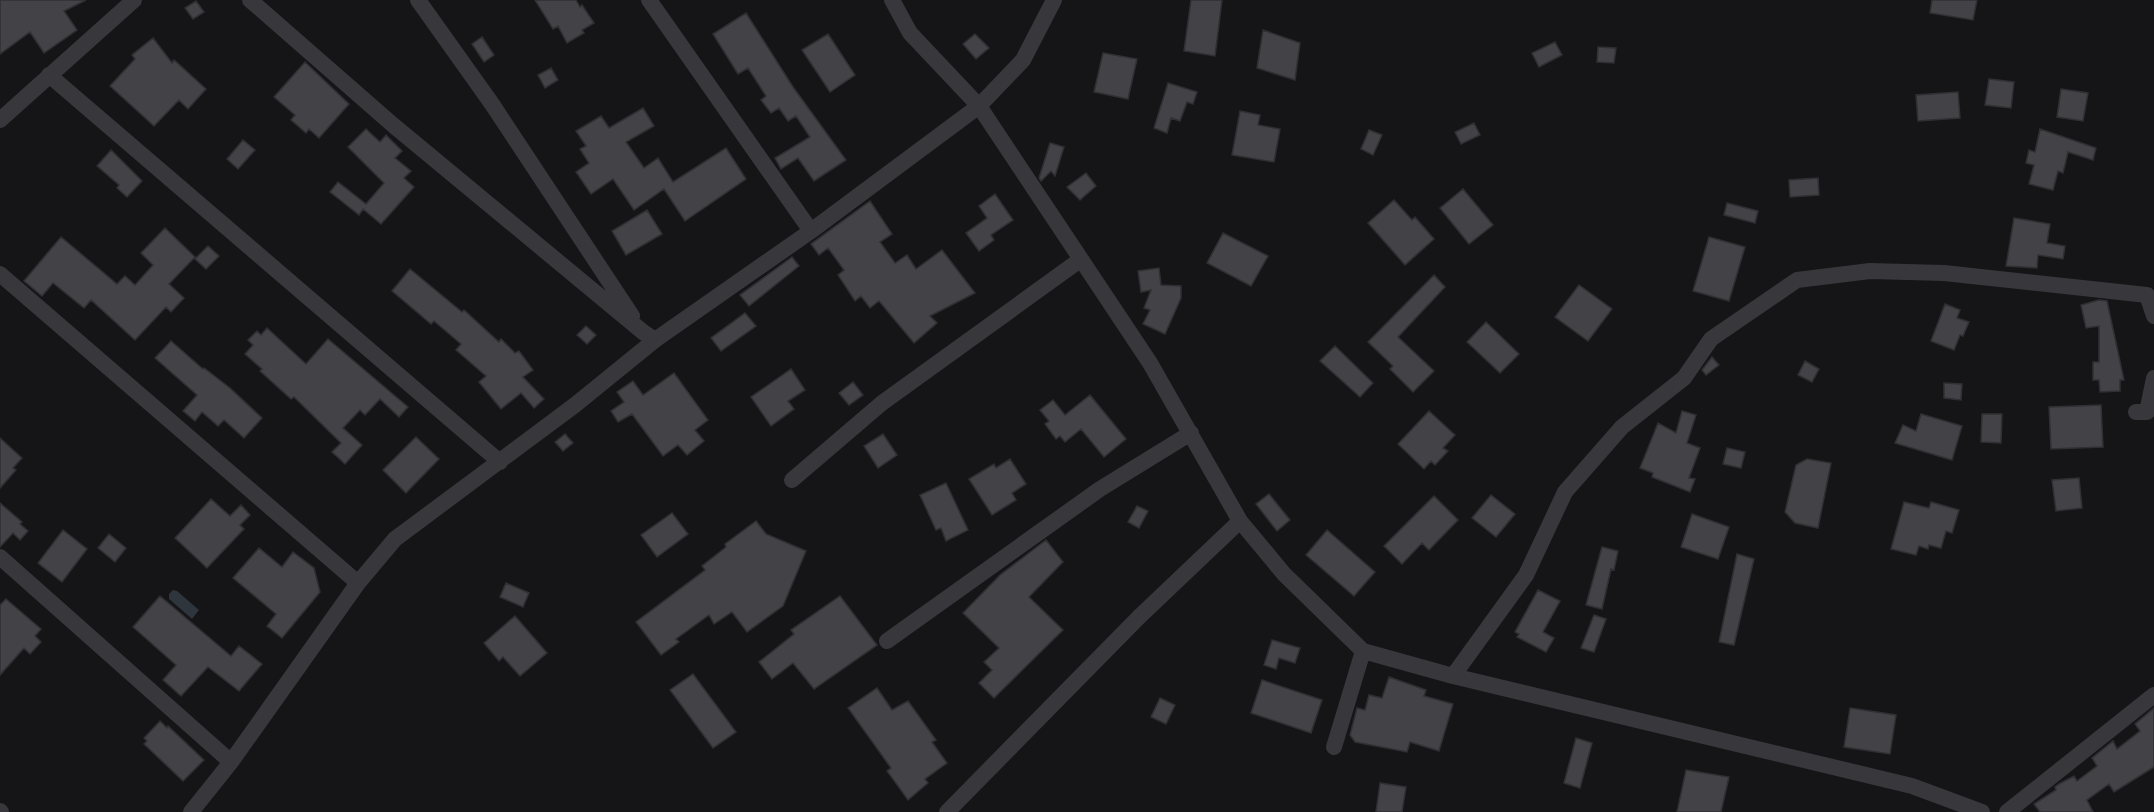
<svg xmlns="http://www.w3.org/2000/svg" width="2154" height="812" font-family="'PT Sans',sans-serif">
<rect width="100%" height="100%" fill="#151517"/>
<!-- water -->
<path fill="#2e353c" d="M173,590L177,591L199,610L192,619L169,599V594Z"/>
<!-- building -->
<path fill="#424247" stroke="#302f33" stroke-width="1.5" d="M0,0H86L64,11L77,30L44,53L30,32L0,54Z
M535,0H576L580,7L582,5L594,23L582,30L584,33L567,43L558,26L553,29Z
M1191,0H1222L1215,56L1184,51Z
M1932,0H1977L1973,20L1930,13Z
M196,1L204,12L193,19L185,8Z
M746,13L793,87L846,160L814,181L798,158L781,169L775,158L810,137L796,116L788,121L779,108L771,113L761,100L766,96L748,68L738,74L713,34Z
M1263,30L1300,43L1295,80L1257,68Z
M828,34L855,75L830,92L802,50Z
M975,34L989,48L976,59L963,44Z
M482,37L494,55L484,62L472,44Z
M153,38L172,63L174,60L206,89L188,109L179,100L154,126L110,86L135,59L132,55Z
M1555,42L1562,55L1539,67L1532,53Z
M1598,47L1616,48L1614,63L1597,62Z
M1103,53L1137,59L1128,99L1094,92Z
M305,62L349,104L319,138L309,129L306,133L291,120L295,115L274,97Z
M551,68L558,80L545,88L538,75Z
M1989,79L2014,82L2011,108L1985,105Z
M1168,83L1197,92L1193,104L1187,102L1180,121L1171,118L1167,133L1154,128Z
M2061,89L2088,93L2083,121L2057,117Z
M1958,92L1960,118L1918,121L1916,95Z
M643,108L654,126L626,142L644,168L658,158L673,182L726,148L746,179L685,221L664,189L634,210L613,179L591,194L576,172L589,163L580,149L586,146L576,131L601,116L609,128Z
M1240,111L1260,115L1258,125L1280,129L1274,162L1232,155Z
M1474,123L1480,135L1461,144L1455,132Z
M366,129L380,142L386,135L402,151L395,158L411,171L404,178L414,187L381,224L363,209L359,215L330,192L338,182L366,204L384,183L348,147Z
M2040,129L2096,148L2093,160L2068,152L2063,173L2058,171L2053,190L2029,184L2034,165L2026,163L2029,150L2035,152Z
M1369,130L1382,135L1373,155L1361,149Z
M243,140L255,150L238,169L227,159Z
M1050,143L1064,147L1055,176L1051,171L1041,181L1039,178Z
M111,150L142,181L127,197L117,188L119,185L97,166Z
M1086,173L1096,186L1080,200L1067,187Z
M1818,178L1819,195L1790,197L1789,180Z
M1463,189L1493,225L1469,244L1440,208Z
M995,194L1013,220L991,235L994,240L979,251L966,233L987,218L979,206Z
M1394,200L1412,220L1415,217L1434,239L1405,265L1368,223Z
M870,201L892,234L880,242L895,263L907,255L916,269L942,250L975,293L930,316L937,323L914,343L879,301L870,308L861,296L855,301L838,275L844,270L828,248L819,255L811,244Z
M1727,203L1758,211L1755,223L1724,215Z
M647,210L662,234L626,255L612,231Z
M2014,218L2050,224L2047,243L2065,246L2063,259L2038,255L2037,268L2006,266Z
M165,228L195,257L169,284L184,298L171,312L166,307L135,340L91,300L84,308L53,283L42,296L24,281L61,237L117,284L125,276L135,285L153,265L141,253Z
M1223,233L1268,256L1251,286L1207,263Z
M1709,237L1745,247L1729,301L1693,291Z
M208,246L219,256L206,269L195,259Z
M792,257L799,266L749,306L740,295Z
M1159,268L1161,285L1181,286V298L1165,334L1143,324L1150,310L1144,308L1151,290L1141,292L1138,271Z
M410,269L462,312L464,310L499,342L501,339L515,353L519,351L533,370L523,377L544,399L534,408L521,393L501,409L479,382L486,376L456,350L461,344L434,321L431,324L392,291Z
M1434,275L1445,287L1398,337L1434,371L1413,392L1390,369L1393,366L1368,342Z
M1579,285L1612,309L1588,341L1555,317Z
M2099,300L2107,301L2124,380H2120V391L2100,392L2099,380H2093V362H2099V326L2086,328L2081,305Z
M1945,304L1960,310L1957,318L1969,322L1963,336L1960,335L1954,350L1931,341Z
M745,313L756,326L721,351L711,338Z
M1486,322L1519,354L1500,373L1467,342Z
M586,326L596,335L587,344L577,335Z
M267,328L306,364L328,339L408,407L399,417L380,399L365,415L360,410L343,428L362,445L345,464L332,452L341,443L294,397L291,399L260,371L262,369L245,354L253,345L248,340L257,331L261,335Z
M171,341L203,369L204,368L230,388L262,418L244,438L224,420L218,426L202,412L195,421L183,411L197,395L155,358Z
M1335,346L1373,383L1360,397L1320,361Z
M1712,357L1719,365L1706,375L1702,370Z
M1805,361L1819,369L1812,382L1798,375Z
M791,369L805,390L788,401L794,409L771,426L751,397Z
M674,373L708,420L695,430L704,441L687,455L678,445L663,456L632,414L618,422L611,411L624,402L617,392L633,381L643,395Z
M853,382L863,395L849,405L839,393Z
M1944,383L1962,384L1961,400L1944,398Z
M1090,395L1126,439L1104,457L1081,429L1065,442L1060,436L1056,439L1045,424L1049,421L1040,410L1053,400L1065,415Z
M2101,405L2103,447L2051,449L2049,407Z
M1429,411L1455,435L1443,448L1448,451L1435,465L1431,461L1424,469L1398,444Z
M1682,411L1696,415L1687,443L1700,448L1689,478L1695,479L1690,492L1652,477L1653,473L1640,468L1658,423L1676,433Z
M1921,414L1962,426L1952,460L1895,443L1903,425L1916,431Z
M1982,414H2002L2001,443L1981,442Z
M565,434L573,443L563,451L555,442Z
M883,434L897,455L878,468L864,446Z
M416,437L439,459L406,493L383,470Z
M0,438L22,458L13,468L16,470L0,488Z
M1727,448L1745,452L1741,468L1723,464Z
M1010,459L1026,484L1012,493L1016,500L992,515L969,479L994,464L996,468Z
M1807,459L1831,463L1818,528L1795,523L1785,512L1796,465Z
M2079,478L2082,508L2056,511L2052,480Z
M946,483L968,530L946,541L941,528L936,530L920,495Z
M1269,494L1290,520L1277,531L1256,504Z
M1491,495L1515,514L1496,537L1472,518Z
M1434,496L1458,520L1429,550L1422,543L1402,564L1384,546Z
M211,499L230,516L241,505L250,515L240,525L244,529L207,568L175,538Z
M1904,502L1929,508L1931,502L1959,510L1952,533L1946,531L1941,548L1929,545L1928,549L1919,546L1916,555L1891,549Z
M0,503L22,522L20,524L28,531L20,540L13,533L0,547Z
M1137,506L1148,511L1139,528L1128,522Z
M672,513L688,534L657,557L641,535Z
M1692,514L1729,527L1718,559L1681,547Z
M756,521L766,534L806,551L783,606L747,632L732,612L714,624L709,615L676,639L679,642L661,655L636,622L705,570L702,566L726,547L725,544Z
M63,530L87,549L62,582L38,563Z
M1327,530L1375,572L1354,596L1306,555Z
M109,534L126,548L115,562L98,548Z
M1046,540L1063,562L1029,597L1063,630L994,698L979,683L992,670L984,662L999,648L963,613L1000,575Z
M1602,547L1618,551L1614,570L1611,569L1602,609L1586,605Z
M259,548L282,567L293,552L314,568L320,592L282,638L267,626L276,614L233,578Z
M1737,554L1754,559L1734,645L1719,642Z
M506,583L529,593L523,607L500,597Z
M1538,590L1560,601L1543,632L1554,638L1546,652L1517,637L1519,634L1515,632Z
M160,596L231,656L239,646L262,664L239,691L208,667L181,696L163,680L176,665L133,627Z
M840,596L877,645L814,689L793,663L772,679L759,662L794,634L791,630Z
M6,599L41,629L35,636L41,642L30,654L24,648L0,675V605Z
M1594,615L1606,619L1594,652L1581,648Z
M515,616L547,653L520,676L503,657L499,661L484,643Z
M1272,640L1300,648L1295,663L1279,658L1276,669L1264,665Z
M693,674L736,732L713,748L670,690Z
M1389,677L1426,690L1424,696L1453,704L1439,751L1410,742L1407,752L1355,742L1350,735L1357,708L1365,710L1369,695L1382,698Z
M1262,680L1322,700L1311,733L1251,713Z
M877,688L892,710L908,701L936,740L932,742L947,763L925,779L928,783L908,800L887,771L891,768L848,708Z
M1160,698L1175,705L1166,724L1151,717Z
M1850,708L1896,715L1890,754L1844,747Z
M2154,708V767L2114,792L2109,784L2087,800L2093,812H2040L2034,804L2056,790L2055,787L2059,784L2074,776L2077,781L2097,766L2092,758L2113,741L2117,749L2140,731L2135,724Z
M160,721L167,728L168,726L204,760L183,781L144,744L147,741L144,738Z
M1576,738L1592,743L1580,788L1564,783Z
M1686,770L1729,777L1721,812H1677Z
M1380,783L1406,787L1402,812H1376Z"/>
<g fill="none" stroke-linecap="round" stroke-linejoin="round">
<!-- minor -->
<path stroke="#37373c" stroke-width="16" d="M250,0L393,125L643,332L655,340
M418,0L492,104L632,316
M649,0L811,231
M892,0L910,33L979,106L1150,363L1240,521L1284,574L1363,651L1453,676L1912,786L1982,812
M49,75L500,462
M0,120L134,0
M0,274L358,583
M2136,412H2147L2154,378
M792,480L882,403L1080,260
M0,557L231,762
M887,641L1100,489L1191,433
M1453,676L1526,575L1565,492L1622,427L1684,378L1711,339L1797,280L1870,271L1944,273L2147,295L2154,316
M1334,747L1363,651
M0,811L1,812
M191,812L231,762L358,583L395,539L575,405L655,340L811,231L979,106L1023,60L1054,0
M947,812L1139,617L1240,521
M2007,812L2154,695"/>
</g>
</svg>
